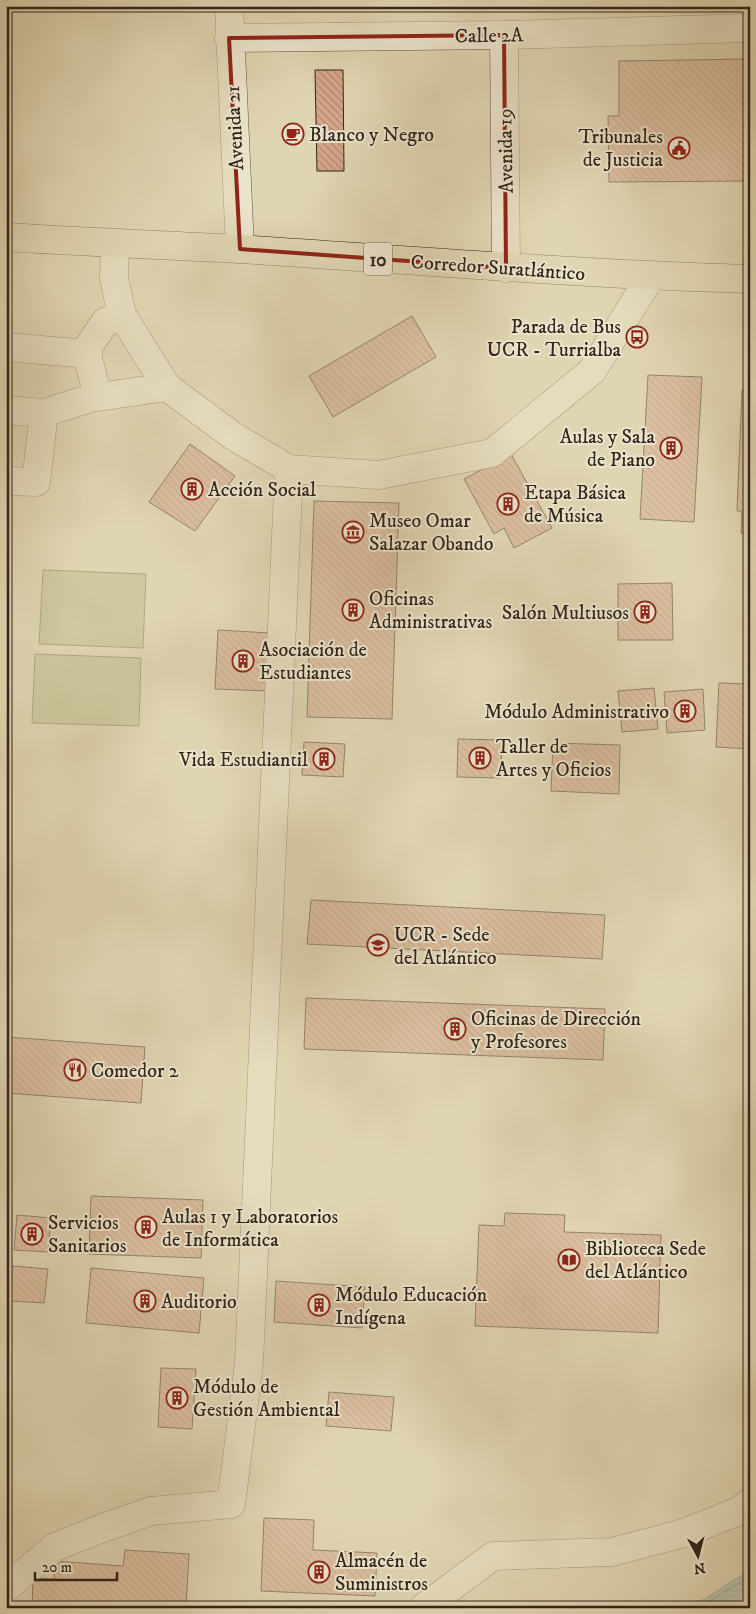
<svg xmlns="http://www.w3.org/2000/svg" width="756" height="1614" font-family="'IM FELL DW Pica',serif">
<defs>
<pattern id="water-rules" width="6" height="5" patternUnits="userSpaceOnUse" patternTransform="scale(1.25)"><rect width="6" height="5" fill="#95b7b3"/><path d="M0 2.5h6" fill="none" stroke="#7a9591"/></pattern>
<pattern id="building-back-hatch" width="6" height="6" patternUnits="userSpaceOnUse" patternTransform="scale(1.25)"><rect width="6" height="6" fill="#d7a68c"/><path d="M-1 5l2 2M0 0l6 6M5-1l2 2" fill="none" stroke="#af8772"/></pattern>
</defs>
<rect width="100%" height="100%" fill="#e0d5b2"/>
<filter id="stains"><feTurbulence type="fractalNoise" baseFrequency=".004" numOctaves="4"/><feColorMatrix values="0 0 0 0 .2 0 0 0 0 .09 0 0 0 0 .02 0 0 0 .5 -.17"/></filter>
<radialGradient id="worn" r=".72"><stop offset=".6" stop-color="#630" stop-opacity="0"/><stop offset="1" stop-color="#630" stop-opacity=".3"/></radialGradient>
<!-- grass -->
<path fill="#b9bb88" stroke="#767051" d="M43,570L146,574L143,648L39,644Z
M35,654L141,658L139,726L32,723Z"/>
<!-- water -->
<path fill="url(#water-rules)" stroke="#6d7d76" d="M750,1570V1608H690Z"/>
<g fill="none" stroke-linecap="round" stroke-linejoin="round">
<!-- shore -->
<path stroke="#646e66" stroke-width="1" d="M699,1608L750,1576"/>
</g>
<!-- building -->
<path fill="url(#building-back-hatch)" stroke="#32251a" d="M750,59V181L609,182L608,116H619V61Z
M315,70H343L344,171H317Z
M412,316L436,357L333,417L309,376Z
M648,375L702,377L694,522L640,519Z
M742,390H750V534L741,533L742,511H737Z
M190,444L235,476L195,531L149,502Z
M511,454L552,528L514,548L504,528L494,534L464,479Z
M314,501L399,503L392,719L307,717Z
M672,583L673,640H618V584Z
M218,630L270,633L268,691L215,689Z
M719,683L750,684V749L716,747Z
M654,688L658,729L622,732L618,691Z
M703,689L705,730L667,733L664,692Z
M458,739L502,740L501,778L457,777Z
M304,742L345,744L343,777L302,775Z
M553,743L620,745L619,794L551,791Z
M311,900L605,915L602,959L307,944Z
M306,998L605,1009L603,1060L304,1049Z
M6,1037L145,1047L141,1103L6,1093Z
M91,1196L203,1200L201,1258L89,1254Z
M505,1213L565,1215L564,1232L661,1235L658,1333L475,1326L479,1225L504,1226Z
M17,1215L51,1218L48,1252L14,1250Z
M13,1266L48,1269L44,1303L11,1301Z
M91,1268L204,1278L199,1333L86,1323Z
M276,1281L365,1287L362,1328L274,1322Z
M161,1368L196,1369L192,1429L158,1427Z
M329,1392L394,1397L391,1431L326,1426Z
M264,1518L314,1520L313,1550L377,1553L375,1596L261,1591Z
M125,1550L189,1554L186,1608H32L33,1578L54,1579L55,1561L123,1566Z"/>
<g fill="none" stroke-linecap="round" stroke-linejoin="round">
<!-- minor casing -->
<g stroke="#5e5140" stroke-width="29">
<path id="minor" d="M229,6L240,249
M504,35L506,268
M229,38L504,35L750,28
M115,244L114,278L122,315
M6,347L88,354
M98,397L86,350L105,322L122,315L167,387L233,436L289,469L379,475L492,453L592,371L651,276
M6,410L44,413
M6,481L36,482L44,413L91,398L167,387
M6,1588L55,1547L100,1529L151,1511L231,1504L249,1363L289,469
M423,1608L493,1556L612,1552L684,1533L739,1511L750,1502"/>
</g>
<!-- major casing -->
<g stroke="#32251a" stroke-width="29">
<path id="major" d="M6,237C84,242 162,245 240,249C410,260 580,274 750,279"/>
</g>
<!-- minor -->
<use href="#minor" stroke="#ebe4cd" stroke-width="28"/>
<!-- major -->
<use href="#major" stroke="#e0d5b2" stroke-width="28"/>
</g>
<!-- marked area -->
<path d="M0 0H756V1614H0ZM504,35L506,268L240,249L229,38Z" fill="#e0d5b2" fill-opacity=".55" fill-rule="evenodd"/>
<path fill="none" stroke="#8f2418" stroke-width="4" stroke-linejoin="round" d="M504,35L506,268L240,249L229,38Z"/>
<!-- icons -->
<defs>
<g id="cafe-ring" transform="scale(1.125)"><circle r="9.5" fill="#ebe4cd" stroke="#8f2418" stroke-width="1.5"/><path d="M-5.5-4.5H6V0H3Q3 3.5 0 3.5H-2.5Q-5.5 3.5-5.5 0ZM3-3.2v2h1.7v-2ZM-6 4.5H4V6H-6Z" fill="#8f2418"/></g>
<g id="civic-ring" transform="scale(1.125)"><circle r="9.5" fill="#ebe4cd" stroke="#8f2418" stroke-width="1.5"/><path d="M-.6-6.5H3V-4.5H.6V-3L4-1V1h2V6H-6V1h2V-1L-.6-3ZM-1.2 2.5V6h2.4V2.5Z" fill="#8f2418"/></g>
<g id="bus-ring" transform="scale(1.125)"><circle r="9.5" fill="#ebe4cd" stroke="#8f2418" stroke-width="1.5"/><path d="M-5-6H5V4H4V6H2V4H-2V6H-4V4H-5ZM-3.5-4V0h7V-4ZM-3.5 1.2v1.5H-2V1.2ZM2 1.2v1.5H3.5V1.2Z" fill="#8f2418"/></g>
<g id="building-ring" transform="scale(1.125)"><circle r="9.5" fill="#ebe4cd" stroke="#8f2418" stroke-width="1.5"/><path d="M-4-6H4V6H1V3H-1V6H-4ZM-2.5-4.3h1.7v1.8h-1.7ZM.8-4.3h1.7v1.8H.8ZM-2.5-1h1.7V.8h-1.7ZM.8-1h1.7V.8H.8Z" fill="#8f2418"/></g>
<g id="museum-ring" transform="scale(1.125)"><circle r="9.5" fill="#ebe4cd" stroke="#8f2418" stroke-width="1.5"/><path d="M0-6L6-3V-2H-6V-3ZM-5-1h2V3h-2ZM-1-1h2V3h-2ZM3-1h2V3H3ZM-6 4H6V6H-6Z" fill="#8f2418"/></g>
<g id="university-ring" transform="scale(1.125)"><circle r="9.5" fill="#ebe4cd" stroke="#8f2418" stroke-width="1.5"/><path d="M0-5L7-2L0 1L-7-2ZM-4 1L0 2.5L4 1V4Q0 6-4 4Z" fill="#8f2418"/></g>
<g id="restaurant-ring" transform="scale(1.125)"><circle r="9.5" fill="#ebe4cd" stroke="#8f2418" stroke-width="1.5"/><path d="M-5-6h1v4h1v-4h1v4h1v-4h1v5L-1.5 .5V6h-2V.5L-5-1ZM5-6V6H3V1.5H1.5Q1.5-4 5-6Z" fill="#8f2418"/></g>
<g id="library-ring" transform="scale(1.125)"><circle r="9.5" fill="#ebe4cd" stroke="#8f2418" stroke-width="1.5"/><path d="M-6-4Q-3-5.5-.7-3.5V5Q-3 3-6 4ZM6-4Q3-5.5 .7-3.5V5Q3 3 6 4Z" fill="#8f2418"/></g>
</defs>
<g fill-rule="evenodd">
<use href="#cafe-ring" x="293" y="134"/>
<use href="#civic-ring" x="679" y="148"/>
<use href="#bus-ring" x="637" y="337"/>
<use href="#building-ring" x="671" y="448"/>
<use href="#building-ring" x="192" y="489"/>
<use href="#building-ring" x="508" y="504"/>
<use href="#museum-ring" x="353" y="532"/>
<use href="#building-ring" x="353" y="610"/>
<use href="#building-ring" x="645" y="612"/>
<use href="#building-ring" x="243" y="661"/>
<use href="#building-ring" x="685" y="711"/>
<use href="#building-ring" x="480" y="758"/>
<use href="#building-ring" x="324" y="759"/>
<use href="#university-ring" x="378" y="945"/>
<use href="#building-ring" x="455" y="1029"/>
<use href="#restaurant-ring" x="75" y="1070"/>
<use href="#building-ring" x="146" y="1227"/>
<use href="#building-ring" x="32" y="1234"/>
<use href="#library-ring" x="569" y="1260"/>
<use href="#building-ring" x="145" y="1301"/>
<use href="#building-ring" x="319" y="1305"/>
<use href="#building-ring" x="177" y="1398"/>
<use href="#building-ring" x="319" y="1572"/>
</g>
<g text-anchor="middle" stroke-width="4" stroke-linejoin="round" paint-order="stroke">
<!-- shield labels -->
<rect fill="#ebe4cd" stroke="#6a5e50" stroke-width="1" x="364" y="242.5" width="28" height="33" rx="4"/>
<g font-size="19" font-weight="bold" fill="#32251a">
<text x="378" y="266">10</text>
</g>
<!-- street labels -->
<g font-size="20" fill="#32251a" stroke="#ebe4cd">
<text transform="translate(489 35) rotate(-1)" y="7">Calle 2A</text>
<text transform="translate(234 128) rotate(-93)" y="7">Avenida 21</text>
<text transform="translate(505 151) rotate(-91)" y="7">Avenida 19</text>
<text transform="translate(498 267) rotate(4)" y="7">Corredor Suratlántico</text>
</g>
<!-- poi labels -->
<g font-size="20" fill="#32251a" stroke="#ebe4cd" text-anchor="start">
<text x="309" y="141">Blanco y Negro</text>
<text x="663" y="143" text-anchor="end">Tribunales<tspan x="663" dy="23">de Justicia</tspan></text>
<text x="621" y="333" text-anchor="end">Parada de Bus<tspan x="621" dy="23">UCR - Turrialba</tspan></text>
<text x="655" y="443" text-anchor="end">Aulas y Sala<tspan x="655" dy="23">de Piano</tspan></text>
<text x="208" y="496">Acción Social</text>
<text x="524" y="499">Etapa Básica<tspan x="524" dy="23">de Música</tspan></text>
<text x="369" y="527">Museo Omar<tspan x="369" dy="23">Salazar Obando</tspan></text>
<text x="369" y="605">Oficinas<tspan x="369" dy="23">Administrativas</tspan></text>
<text x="629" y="619" text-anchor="end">Salón Multiusos</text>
<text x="259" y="656">Asociación de<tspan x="259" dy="23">Estudiantes</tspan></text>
<text x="669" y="718" text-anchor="end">Módulo Administrativo</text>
<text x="496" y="753">Taller de<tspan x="496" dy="23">Artes y Oficios</tspan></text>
<text x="308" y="766" text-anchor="end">Vida Estudiantil</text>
<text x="394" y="941">UCR - Sede<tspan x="394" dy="23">del Atlántico</tspan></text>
<text x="471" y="1025">Oficinas de Dirección<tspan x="471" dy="23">y Profesores</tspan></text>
<text x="91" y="1077">Comedor 2</text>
<text x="162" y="1223">Aulas 1 y Laboratorios<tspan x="162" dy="23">de Informática</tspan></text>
<text x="48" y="1229">Servicios<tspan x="48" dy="23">Sanitarios</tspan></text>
<text x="585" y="1255">Biblioteca Sede<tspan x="585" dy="23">del Atlántico</tspan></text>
<text x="335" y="1301">Módulo Educación<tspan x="335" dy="23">Indígena</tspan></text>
<text x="161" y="1308">Auditorio</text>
<text x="193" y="1393">Módulo de<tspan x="193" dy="23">Gestión Ambiental</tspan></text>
<text x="335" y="1567">Almacén de<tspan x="335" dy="23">Suministros</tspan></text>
</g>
</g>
<!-- margin -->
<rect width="756" height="1614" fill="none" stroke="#e0d5b2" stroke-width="25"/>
<rect x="8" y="8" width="741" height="1599" fill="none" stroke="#32251a" stroke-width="2.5"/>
<rect x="12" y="12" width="731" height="1589" fill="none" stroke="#32251a"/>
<!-- north arrow -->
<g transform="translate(698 1556) rotate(173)" stroke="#ebe4cd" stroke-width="4" paint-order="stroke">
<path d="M0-4L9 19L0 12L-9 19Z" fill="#32251a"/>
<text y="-8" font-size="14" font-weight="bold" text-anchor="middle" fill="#32251a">N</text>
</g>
<!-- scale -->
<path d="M35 1572v8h82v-8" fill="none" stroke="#32251a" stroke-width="2.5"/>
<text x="42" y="1572" font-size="15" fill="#32251a" stroke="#ebe4cd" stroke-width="4" paint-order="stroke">20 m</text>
<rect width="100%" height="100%" filter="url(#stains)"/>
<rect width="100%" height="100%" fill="url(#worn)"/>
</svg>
